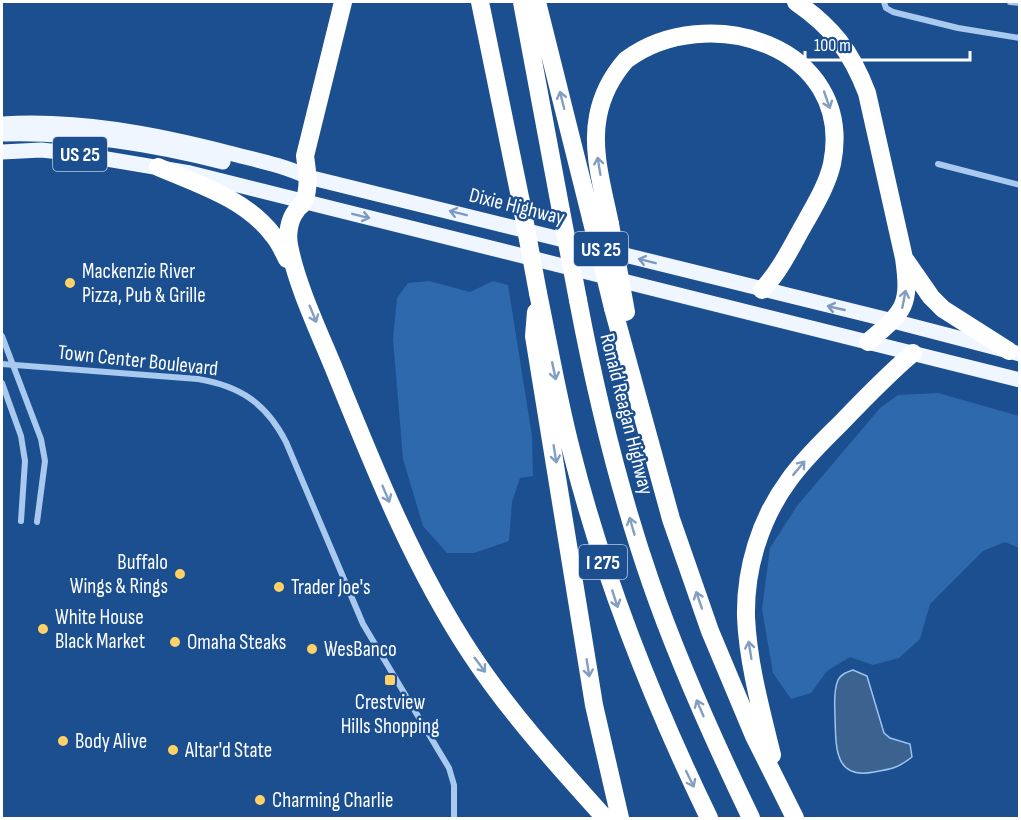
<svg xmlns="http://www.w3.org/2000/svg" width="1021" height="820" font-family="'Sofia Sans Condensed',sans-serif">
<rect width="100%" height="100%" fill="#1b4f8f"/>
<!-- green -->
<path fill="#2e69ad" d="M429,281L470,292L493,281L508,285L532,436L533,476L520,478L512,502L509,541L474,553H447L423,526L403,459L393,339L397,298L408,283Z
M938,393L1019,416V548L1005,542L983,551L930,604L920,639L899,658L873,665L850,657L827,671L811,693L791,699L773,673L762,609L770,548L797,506L880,408L898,395Z"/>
<!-- water -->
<path fill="#3c6290" stroke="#9cc4f0" stroke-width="1.5" d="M853,670L867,676L884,733L890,738L910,744L912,757C898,768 892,769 874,772C834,780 836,747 835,717C835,706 833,691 838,680C841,674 847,672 853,670Z"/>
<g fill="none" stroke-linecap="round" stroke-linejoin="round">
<!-- minor -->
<path stroke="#a9c9ee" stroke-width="6" d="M884,2L886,8L893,12L958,28L1020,38
M1010,2L1020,3
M938,164L1020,185
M2,336L41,439L45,461L37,522
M2,364L198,379C240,386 266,403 286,442L363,624L449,768L454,785V818
M2,383L21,436L25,461L21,521"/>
<!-- primary -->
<path stroke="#f0f6ff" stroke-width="15" d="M2,124C78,119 155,134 229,153C256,160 283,165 308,177L893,321L1020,354
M4,134C77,132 152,144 223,162
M2,152L41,150L71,153L190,173L1020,380"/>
<!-- motorway -->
<path stroke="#fff" stroke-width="18" d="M343,2L305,156C307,170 310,187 304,201C303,205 298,207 296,211C289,220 287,234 289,245C297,288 323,340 339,381C377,475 415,569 471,654C510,713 558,766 605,818
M480,2L521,202
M522,2L561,211
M537,2L591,218
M796,2C832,27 851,51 867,93L904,258C911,307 904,311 868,342
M158,167C198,184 246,199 273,235C279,242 283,251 287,259
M610,224C603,189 591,151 598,116C602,95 612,76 626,60C706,0 856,45 832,164C827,185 816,203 806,221C792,245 781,270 762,290
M906,261L931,297L943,309L1009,351
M538,293C549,346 558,400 572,453C604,580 652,700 709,818
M578,300C596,395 619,491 651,583C679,664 714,741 751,818
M613,308L671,519L710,631L754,736L795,818
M536,312L534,336L594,705L620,818
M772,755C761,710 748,663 746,617C745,569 760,519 789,480C804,459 823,441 841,423C864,399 887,375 913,353"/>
<!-- motorway-bridge -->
<path stroke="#fff" stroke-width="18" d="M521,202L538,293
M561,211L578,300
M591,218L613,308
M610,224L626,312"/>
</g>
<!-- one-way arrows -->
<defs><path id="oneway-shaft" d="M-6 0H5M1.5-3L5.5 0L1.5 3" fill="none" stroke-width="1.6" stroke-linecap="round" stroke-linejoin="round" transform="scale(1.5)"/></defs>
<g stroke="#829ec1">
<use href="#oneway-shaft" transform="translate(562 100) rotate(-104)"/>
<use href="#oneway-shaft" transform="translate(827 100) rotate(71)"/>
<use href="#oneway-shaft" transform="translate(599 166) rotate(-99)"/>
<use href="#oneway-shaft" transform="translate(904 299) rotate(-79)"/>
<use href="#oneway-shaft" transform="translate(313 314) rotate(68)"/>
<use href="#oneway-shaft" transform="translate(554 371) rotate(78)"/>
<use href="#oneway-shaft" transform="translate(555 454) rotate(81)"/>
<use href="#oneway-shaft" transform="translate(799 468) rotate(-50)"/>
<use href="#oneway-shaft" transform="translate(386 494) rotate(67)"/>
<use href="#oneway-shaft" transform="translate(632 526) rotate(-106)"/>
<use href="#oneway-shaft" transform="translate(615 599) rotate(72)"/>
<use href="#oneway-shaft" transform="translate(699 600) rotate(-109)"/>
<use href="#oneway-shaft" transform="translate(750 650) rotate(-99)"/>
<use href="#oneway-shaft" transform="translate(480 665) rotate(53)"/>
<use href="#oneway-shaft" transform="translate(588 668) rotate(81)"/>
<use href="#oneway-shaft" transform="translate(700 708) rotate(-113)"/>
<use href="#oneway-shaft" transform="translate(690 779) rotate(64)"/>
</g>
<g stroke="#7b9ac1">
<use href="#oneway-shaft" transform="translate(458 213) rotate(-166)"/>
<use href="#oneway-shaft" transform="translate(361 216) rotate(14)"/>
<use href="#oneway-shaft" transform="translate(647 261) rotate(-166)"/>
<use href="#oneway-shaft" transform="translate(836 308) rotate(-167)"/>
</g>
<!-- markers -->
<g fill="#ffd166" stroke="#1b4f8f" stroke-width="2">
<circle cx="70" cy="283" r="6"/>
<circle cx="180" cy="574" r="6"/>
<circle cx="279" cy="587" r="6"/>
<circle cx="43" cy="629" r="6"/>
<circle cx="175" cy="642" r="6"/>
<circle cx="312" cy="649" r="6"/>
<rect x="384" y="674" width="12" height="12" rx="3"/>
<circle cx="63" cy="741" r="6"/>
<circle cx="173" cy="750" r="6"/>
<circle cx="260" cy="800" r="6"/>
</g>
<g text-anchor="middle" stroke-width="5" stroke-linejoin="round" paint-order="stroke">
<!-- shield labels -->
<g fill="#1b4f8f" stroke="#bbcadd" stroke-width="1.5">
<rect x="53" y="137" width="54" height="34" rx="4.5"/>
<rect x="574" y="232" width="54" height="34" rx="4.5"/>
<rect x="579" y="545" width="48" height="34" rx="4.5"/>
</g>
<g font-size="20" font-weight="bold" fill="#fff">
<text x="80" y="161">US 25</text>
<text x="601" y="256">US 25</text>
<text x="603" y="569">I 275</text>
</g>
<!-- street labels -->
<g font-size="21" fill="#fff" stroke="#1b4f8f">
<text transform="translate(517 206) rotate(14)" y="7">Dixie Highway</text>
<text transform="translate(138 360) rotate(6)" y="7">Town Center Boulevard</text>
<text transform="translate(627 414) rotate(76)" y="7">Ronald Reagan Highway</text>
</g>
<!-- poi labels -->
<g font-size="21" fill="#fff" stroke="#1b4f8f" text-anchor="start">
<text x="82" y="278">Mackenzie River<tspan x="82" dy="24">Pizza, Pub &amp; Grille</tspan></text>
<text x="168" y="569" text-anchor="end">Buffalo<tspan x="168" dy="24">Wings &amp; Rings</tspan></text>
<text x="291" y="594">Trader Joe's</text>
<text x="55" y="624">White House<tspan x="55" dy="24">Black Market</tspan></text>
<text x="187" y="649">Omaha Steaks</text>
<text x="324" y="656">WesBanco</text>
<text x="390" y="709" text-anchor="middle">Crestview<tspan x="390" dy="24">Hills Shopping</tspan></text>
<text x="75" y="748">Body Alive</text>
<text x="185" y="757">Altar'd State</text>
<text x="272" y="807">Charming Charlie</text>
</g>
</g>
<!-- border -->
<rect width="1021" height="820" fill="none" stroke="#ffffff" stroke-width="6"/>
<!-- scale -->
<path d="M805 51v9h165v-9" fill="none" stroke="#ffffff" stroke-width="3"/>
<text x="814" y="51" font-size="18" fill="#ffffff" stroke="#1b4f8f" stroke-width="4.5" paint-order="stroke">100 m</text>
</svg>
